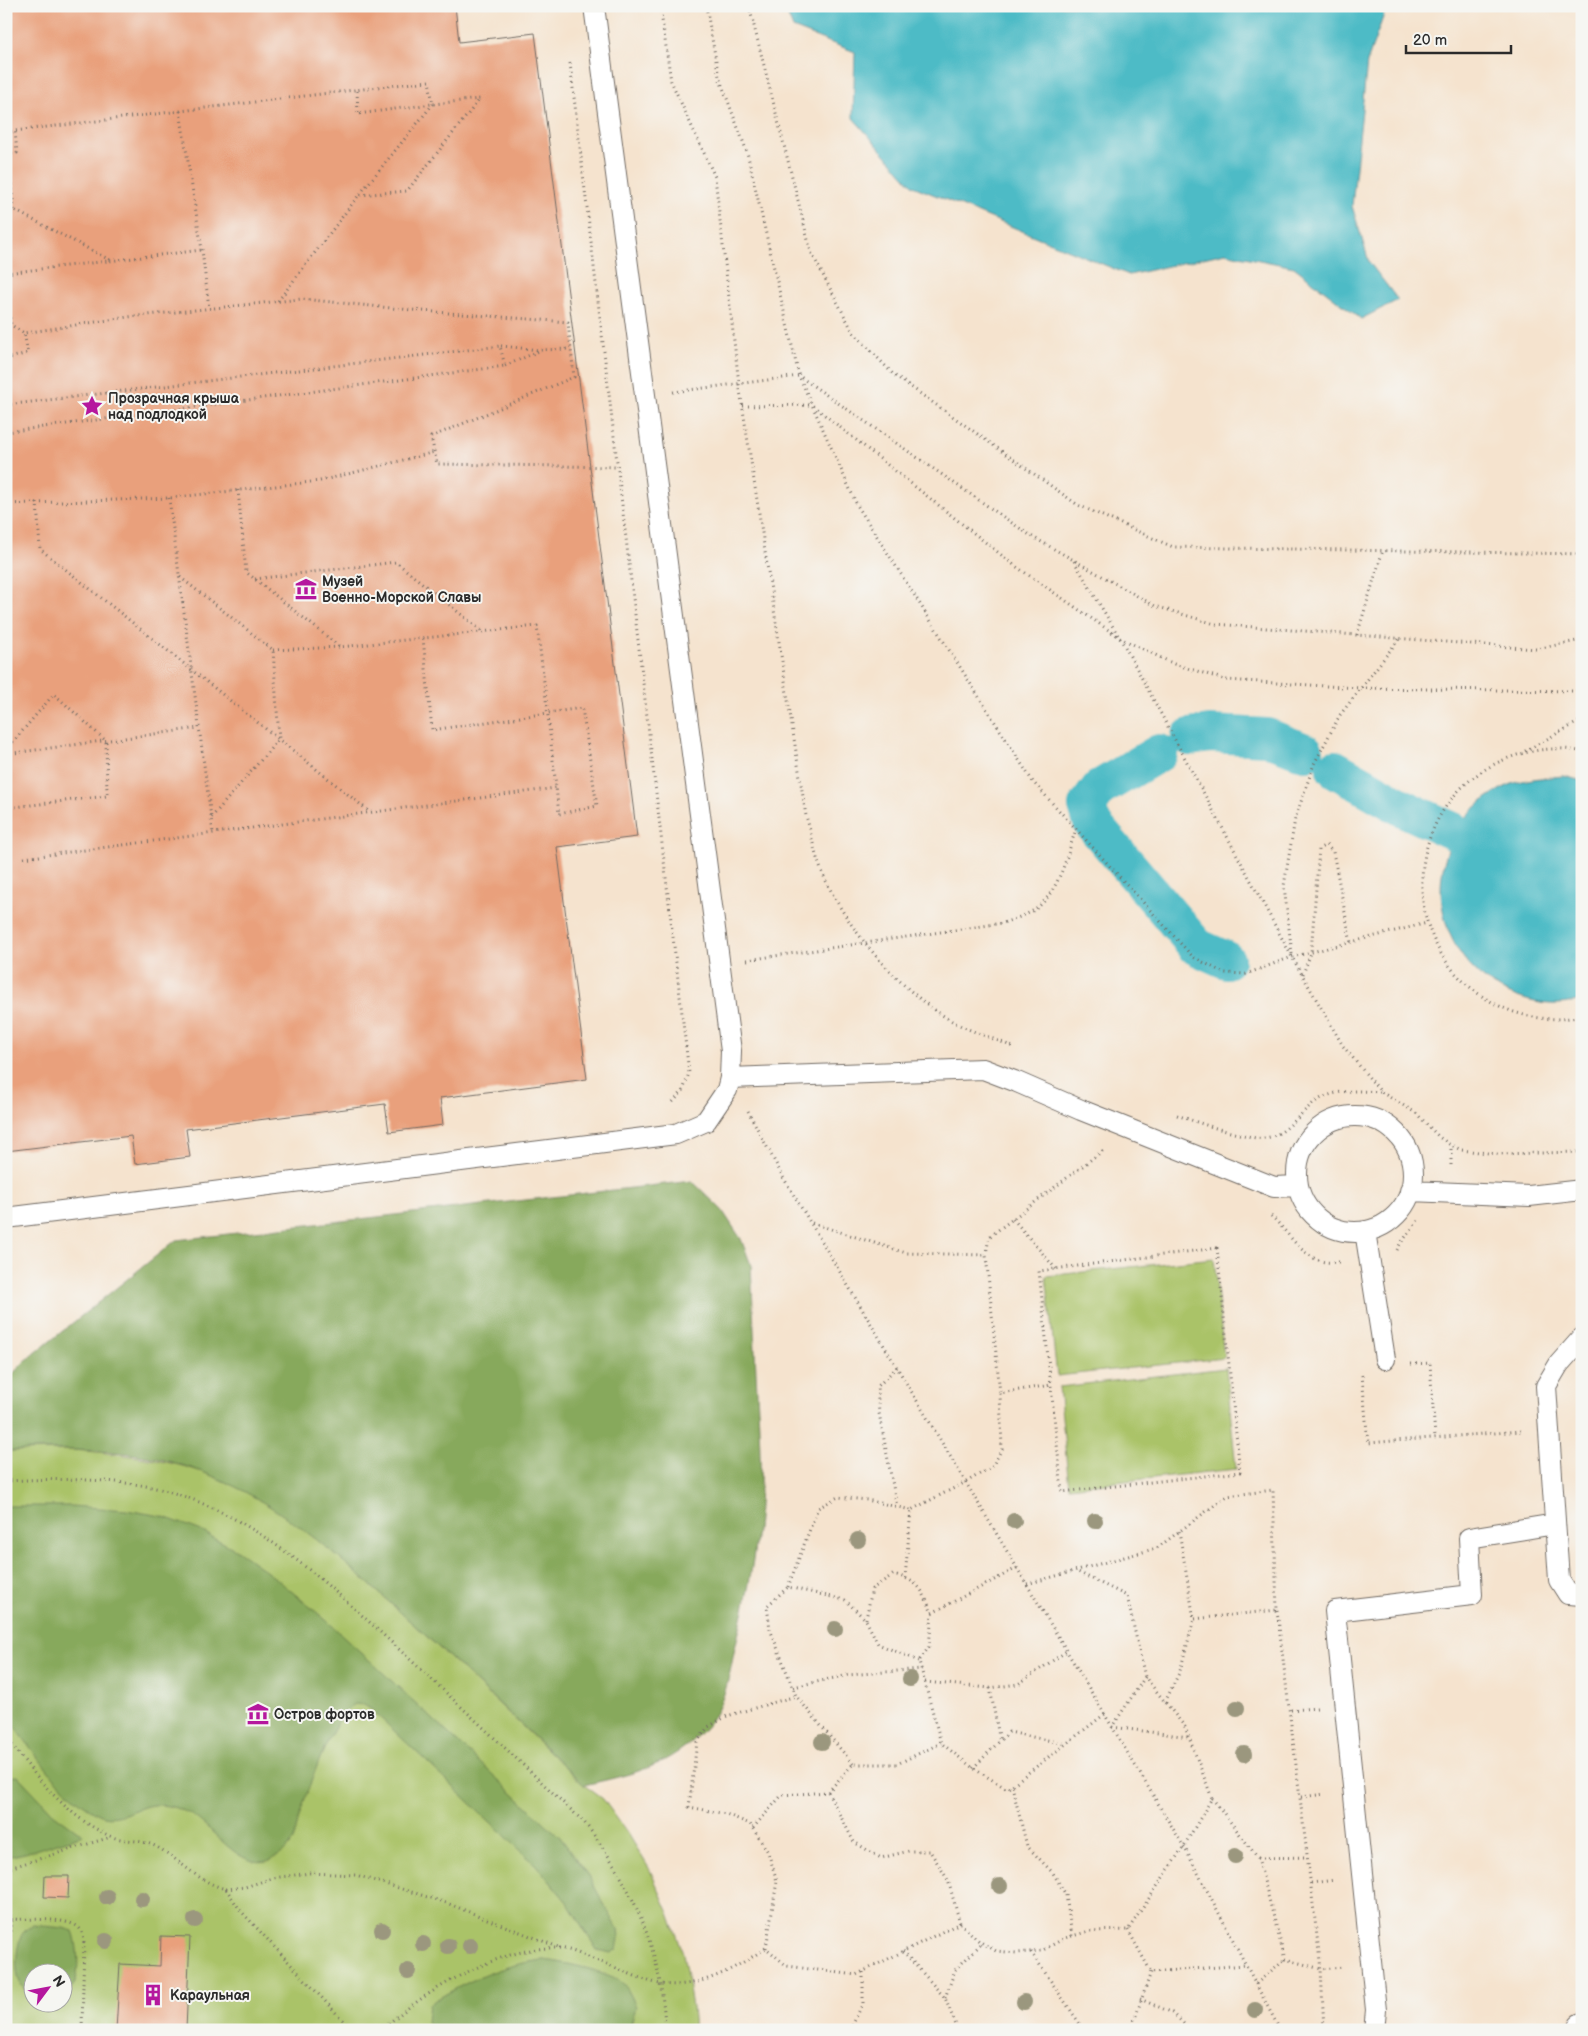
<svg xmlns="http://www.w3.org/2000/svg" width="1588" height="2036" font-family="'Balsamiq Sans',sans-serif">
<rect width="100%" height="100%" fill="#f6f6f2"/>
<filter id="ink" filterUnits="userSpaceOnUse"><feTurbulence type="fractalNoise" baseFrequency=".02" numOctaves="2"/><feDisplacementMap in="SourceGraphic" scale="10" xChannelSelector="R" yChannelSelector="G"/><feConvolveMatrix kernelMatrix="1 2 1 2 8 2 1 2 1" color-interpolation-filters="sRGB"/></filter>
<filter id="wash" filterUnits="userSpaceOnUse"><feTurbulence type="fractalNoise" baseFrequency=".0096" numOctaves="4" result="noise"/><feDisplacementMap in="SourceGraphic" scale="20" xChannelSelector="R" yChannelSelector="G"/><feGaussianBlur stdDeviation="1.12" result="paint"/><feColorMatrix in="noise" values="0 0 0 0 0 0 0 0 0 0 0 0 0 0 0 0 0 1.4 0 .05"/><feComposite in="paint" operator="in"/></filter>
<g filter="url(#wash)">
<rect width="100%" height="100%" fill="#f5e3ce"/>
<!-- green -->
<path fill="#aac368" stroke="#6a774a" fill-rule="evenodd" d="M1214,1258L1224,1358L1057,1376L1046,1276Z
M1226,1368L1236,1469L1069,1487L1059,1387Z
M73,1450C124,1454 173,1459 221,1479C287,1507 347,1564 399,1611C462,1668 523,1727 584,1785L603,1799L629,1835L650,1870L669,1913L683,1953L692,2007L694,2030H6V1451ZM32,1974H62V2004H32Z"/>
<!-- forest -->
<path fill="#87a95c" stroke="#596a44" d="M692,1181L722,1210L741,1239L751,1265C753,1308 755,1351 757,1393C759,1425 761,1456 760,1488C758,1542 748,1596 735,1648C729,1676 725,1706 705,1728C670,1767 633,1774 584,1785C527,1730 470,1675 411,1622C342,1559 268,1489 175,1463C123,1448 60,1449 6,1451V1381L24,1362L176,1240Z
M6,1506H71L126,1510L161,1516L199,1530L235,1549L278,1580L327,1621L560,1837L589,1877L618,1929L619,1939L617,1949L611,1953L597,1950L567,1902L536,1865L372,1710L364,1705L355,1704C331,1718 309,1787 300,1814C296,1825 296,1841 287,1849C249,1885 222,1835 193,1816C183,1809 166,1804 153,1805C136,1807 116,1823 99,1814C66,1797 43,1765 22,1736C17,1729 8,1720 6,1711C3,1697 6,1666 6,1650C6,1602 6,1554 6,1506Z
M18,1776L53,1813L83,1835L25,1853L6,1857V1777Z
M33,1925L63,1928L73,1931C78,1943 79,1967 76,1980C74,1987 69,1990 63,1994L62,1974H32V1992C11,1991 15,1944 23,1933C25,1930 30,1928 33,1925Z
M544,1960C562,1962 606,1971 620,1981C628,1987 632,1998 636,2007L629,2030H431L427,2022L429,2004C465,1982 502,1964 544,1960Z"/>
<!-- water -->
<path fill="#4dbbc6" stroke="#3c7378" d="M784,6H1387L1367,62L1352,206L1369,262L1398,300L1361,319L1294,267L1225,253L1129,275L913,186L853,118L855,52L793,28Z
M1564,776L1582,781V1000C1575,1001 1567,1004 1559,1004C1542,1005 1523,1000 1508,993C1422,955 1418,833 1501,789C1521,778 1543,778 1564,776Z"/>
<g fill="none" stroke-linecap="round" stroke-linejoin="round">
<!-- canal -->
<path stroke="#4dbbc6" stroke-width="38" d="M1190,737L1210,734L1267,737L1305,752
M1159,753L1100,788L1087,806L1092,823L1197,947L1226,960
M1335,769L1403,808L1455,832"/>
</g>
<g id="blocks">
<!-- building -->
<path fill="#e9a07b" d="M6,6H455L459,42L535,33L637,837L557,847L587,1079L440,1098L443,1125L389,1132L385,1104L186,1129L190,1157L135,1164L131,1136L6,1151Z
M45,1876H69L68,1898L44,1897Z
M161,1936L190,1937L186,2030H116L120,1964L160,1966Z"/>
</g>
</g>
<g filter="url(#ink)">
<use href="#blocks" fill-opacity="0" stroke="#726b64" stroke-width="1"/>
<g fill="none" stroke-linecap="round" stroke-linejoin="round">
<!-- lane casing -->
<g stroke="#726b64" stroke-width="22">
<path id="lane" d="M730,1078L983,1069L1017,1082L1081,1110L1274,1187L1298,1186
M1297 1174a58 58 0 1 1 116 0a58 58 0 1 1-116 0Z
M1410,1191L1529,1196L1582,1190
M6,1218L676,1134L706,1121L727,1090L730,1078L731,1051L594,6
M1365,1231L1385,1359
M1582,1338L1559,1364L1546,1386L1559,1580L1568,1594L1582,1595
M1374,2030L1376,2010L1335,1611L1472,1595L1469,1538L1555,1524"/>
</g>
<!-- street casing -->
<g stroke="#726b64" stroke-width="30">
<path id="street" d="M1581,2030L1582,2027"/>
</g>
<!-- path -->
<path stroke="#726b64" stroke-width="3" stroke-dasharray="1 4" stroke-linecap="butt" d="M660,6L671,81L715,177L739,384L806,816C811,831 813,848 819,864C840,922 898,990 952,1021C971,1032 994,1038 1015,1048
M706,6L719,77L747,152L799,376L1031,536L1155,606L1215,624L1536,649L1582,640
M749,6L811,252L853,332L894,375L1078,505L1173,547L1582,554
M570,63L689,1073L683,1091L672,1103
M357,91L358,114L432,104
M180,111L202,250L209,308
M6,132L429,81L433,104L480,99L407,191L359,195
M14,210L8,154L17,153L15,131
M6,211L14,210L110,260
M6,273L202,250
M6,288L11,325L24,333
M278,301L359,195L433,104
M501,346L540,350L570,349
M6,359L28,353L24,333L128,317L301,299L422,311L568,322L574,377L431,437L437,464L618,467
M505,366L539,351
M673,392L799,376L857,505L1033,782L1193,957L1224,973L1246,974L1292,957L1427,923
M6,405L500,346L505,366L6,432
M743,406L812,405L1014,565L1120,638L1174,664L1226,680L1360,688L1574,691L1582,689
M238,490L246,572L340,647
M169,498L213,833
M37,502L40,549L370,812
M6,504L169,498L320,481L435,452
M1074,561L1125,647L1292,957L1343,1046L1381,1092L1416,1113L1439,1137L1449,1144L1461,1150L1497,1154L1582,1152
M180,577L273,650L279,739L211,818
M255,579L396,562L483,632
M1357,635L1383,550
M273,650L340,647L537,626C545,688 552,751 559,814L597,806L582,708L432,730L423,638
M6,750L54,694L106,741L107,796L6,808
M1525,751L1582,720
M1582,752C1561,746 1535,749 1514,756C1403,793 1389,943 1490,1001C1517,1017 1551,1023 1582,1016
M6,754L199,728
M24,858L556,788
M1292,954L1284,886L1295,819L1314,764L1340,715L1399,639
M747,960L1003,923C1011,920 1021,917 1029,913C1058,898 1066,858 1076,829
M1303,974L1311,953L1319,849L1326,845L1333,852L1351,943
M748,1111L783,1177L1187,1852L1280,2030
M1177,1115C1199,1123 1220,1130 1243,1135C1249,1136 1256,1139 1262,1138C1288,1138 1302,1106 1324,1097C1342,1089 1362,1091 1381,1092
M1451,1165V1146
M1271,1216C1287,1230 1299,1254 1321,1261C1327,1263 1335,1262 1341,1262
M1013,1219L1056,1269
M812,1223L906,1253L986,1255L1000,1393
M1217,1248L1240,1472L1062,1492L1039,1271Z
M1397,1250L1400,1244L1418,1221
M986,1255L989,1237L1105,1149
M1411,1364L1430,1363L1435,1437
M897,1367L877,1387L879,1413L897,1507
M1362,1375L1368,1443L1521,1431
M6,1481C54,1478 126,1478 171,1492C263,1520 333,1589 402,1652C463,1708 523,1765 584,1822C631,1882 663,1952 665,2030
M1017,1568L932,1613L929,1647L919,1661L941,1743L973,1768L1007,1789L1105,1714
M905,1578L911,1510L966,1482L992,1467L1002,1449L1000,1393L1051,1385
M1027,1584L1157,1548L1227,1496L1273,1490L1277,1610L1194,1619L1179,1531
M788,1587L818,1508L838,1497L867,1500L911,1510
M1277,1610L1321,1969L1344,1967
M866,1619L872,1589L894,1574C921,1583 921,1588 932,1613
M1145,1677L1112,1727L1189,1737
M925,1682L990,1688L1018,1684L1067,1651
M793,1687L848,1675L922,1669
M990,1688L1000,1742
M1165,1702L1180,1671L1194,1619
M1291,1710L1317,1708
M6,1737C35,1775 65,1816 110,1836C124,1842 141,1839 155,1846C180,1859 197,1882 226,1889L240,1910L352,2030
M853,1764L796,1696L770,1629L767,1606L788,1587L845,1600L866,1620L878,1644L919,1661
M973,1768L1009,1732L1066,1744
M1012,1786L1027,1846L1053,1873L1066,1895L1072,1936
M828,1792L853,1764H897L941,1743
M1301,1797L1325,1794
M1212,1798L1258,1858L1285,1959L1321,1969L1324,2030
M753,1828L782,1795L828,1792L854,1842L881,1858L909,1851H930L948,1880L960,1923
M1258,1858L1308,1857
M6,1869L111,1837
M1311,1883L1335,1880
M226,1889L245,1887L273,1878L310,1873L356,1875L444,1902L558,1947
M6,1896L11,1919L6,2009
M11,1919C27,1920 66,1917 78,1927C83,1931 83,1936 84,1941L82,2030
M1128,1930L1151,1972L1246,1965
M766,1948L777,1881L768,1852L750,1824L726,1814L689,1807L697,1742L708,1727L727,1716L796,1696
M903,1951L945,1998L958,2030
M1031,1952L1084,2030
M1256,1984L1285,1959
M945,1998L955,1970L982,1943
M1140,1999L1173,2013L1190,2030
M381,2030C423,1992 500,1946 557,1948C570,1948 591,1959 604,1963C620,1969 645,1982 661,1984C701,1989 734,1969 766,1948L787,1966L856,1975L960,1923L979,1941L996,1951L1016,1953L1041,1951L1065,1938L1090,1931L1128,1930L1184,1846L1212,1798L1185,1727L1145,1677L1127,1596L1076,1571
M850,2030L863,2003V1971
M1131,2030L1151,1972"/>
<!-- lane -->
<use href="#lane" stroke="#fff" stroke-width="20"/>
<!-- street -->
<use href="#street" stroke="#fff" stroke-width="28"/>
</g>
<!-- trees -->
<g fill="#9b977e">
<circle cx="1014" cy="1521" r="8"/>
<circle cx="1095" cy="1521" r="8"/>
<circle cx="858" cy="1540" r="8"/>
<circle cx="835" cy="1629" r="8"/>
<circle cx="910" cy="1679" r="8"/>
<circle cx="1237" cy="1708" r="8"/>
<circle cx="822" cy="1742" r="8"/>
<circle cx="1244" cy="1754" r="8"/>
<circle cx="1235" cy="1856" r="8"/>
<circle cx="1000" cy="1886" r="8"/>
<circle cx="107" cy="1897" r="8"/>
<circle cx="142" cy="1899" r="8"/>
<circle cx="195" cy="1920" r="8"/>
<circle cx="382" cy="1930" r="8"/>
<circle cx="106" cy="1941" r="8"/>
<circle cx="423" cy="1944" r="8"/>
<circle cx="448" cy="1946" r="8"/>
<circle cx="470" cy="1946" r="8"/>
<circle cx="408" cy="1971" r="8"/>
<circle cx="1024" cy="2002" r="8"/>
<circle cx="1255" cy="2010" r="8"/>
</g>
</g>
<!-- icons -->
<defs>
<g id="sight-bare" transform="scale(1.725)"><path d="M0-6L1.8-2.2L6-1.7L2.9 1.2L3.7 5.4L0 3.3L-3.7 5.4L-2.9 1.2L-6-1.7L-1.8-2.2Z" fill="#b5179e" stroke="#f6f6f2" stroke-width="2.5" paint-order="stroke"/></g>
<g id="museum-bare" transform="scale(1.725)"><path d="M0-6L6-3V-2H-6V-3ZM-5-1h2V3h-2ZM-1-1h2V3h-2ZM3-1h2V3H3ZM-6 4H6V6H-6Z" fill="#b5179e" stroke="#f6f6f2" stroke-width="2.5" paint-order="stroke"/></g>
<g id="building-bare" transform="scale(1.725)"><path d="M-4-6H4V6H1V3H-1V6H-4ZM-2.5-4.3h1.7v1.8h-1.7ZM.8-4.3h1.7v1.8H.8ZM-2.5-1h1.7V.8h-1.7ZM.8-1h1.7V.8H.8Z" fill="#b5179e" stroke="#f6f6f2" stroke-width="2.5" paint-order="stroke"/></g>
</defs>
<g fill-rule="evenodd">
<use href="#sight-bare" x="92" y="406"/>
<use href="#museum-bare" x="306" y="589"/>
<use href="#museum-bare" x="258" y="1714"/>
<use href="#building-bare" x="153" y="1995"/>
</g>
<g text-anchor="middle" stroke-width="4" stroke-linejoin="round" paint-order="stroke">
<!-- poi labels -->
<g font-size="14" font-weight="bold" fill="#2b2b2b" stroke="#f6f6f2" text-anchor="start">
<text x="108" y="403">Прозрачная крыша<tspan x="108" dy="16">над подлодкой</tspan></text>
<text x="322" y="586">Музей<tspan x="322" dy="16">Военно-Морской Славы</tspan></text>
<text x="274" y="1719">Остров фортов</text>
<text x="170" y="2000">Караульная</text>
</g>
</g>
<!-- margin -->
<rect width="1588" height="2036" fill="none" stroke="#f6f6f2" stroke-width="25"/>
<!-- north arrow -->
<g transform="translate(48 1988) rotate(58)"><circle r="24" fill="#f6f6f2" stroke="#a5a5a2"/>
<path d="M0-4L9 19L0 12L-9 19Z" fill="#b5179e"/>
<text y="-8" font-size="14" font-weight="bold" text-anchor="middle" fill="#2b2b2b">N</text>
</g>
<!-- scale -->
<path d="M1406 45v8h105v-8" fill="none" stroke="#2b2b2b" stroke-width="2.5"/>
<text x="1413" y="45" font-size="15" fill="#2b2b2b" stroke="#f6f6f2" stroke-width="4" paint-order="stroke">20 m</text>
</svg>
